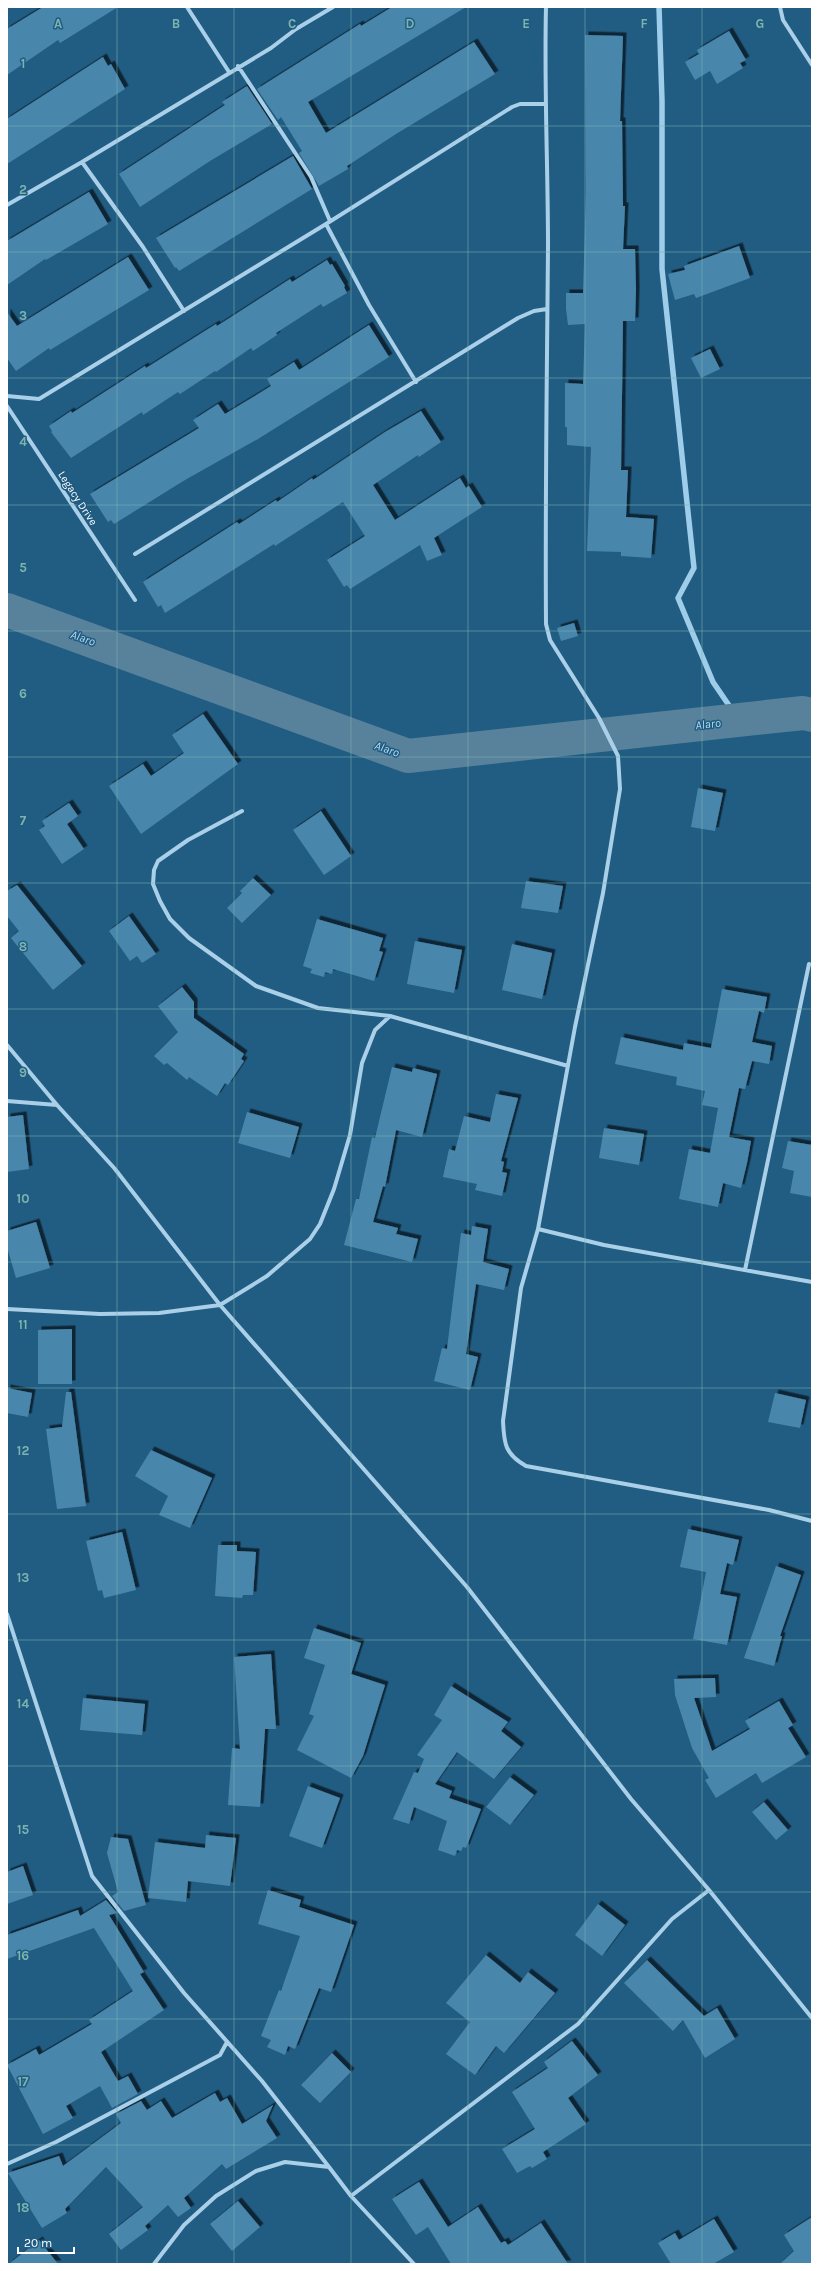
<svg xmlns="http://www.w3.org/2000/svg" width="819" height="2271" font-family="Karla,sans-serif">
<defs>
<filter id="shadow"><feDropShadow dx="3.5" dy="-3.5" stdDeviation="0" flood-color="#0009"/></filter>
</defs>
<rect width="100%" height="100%" fill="#215c82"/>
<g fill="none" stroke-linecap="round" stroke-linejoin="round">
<!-- stream -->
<path stroke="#9dcde9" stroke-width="5.5" d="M659,7L662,101V269L694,568L678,598L713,682L739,720"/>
<!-- river -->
<path stroke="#58829c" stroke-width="34" d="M7,610L408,756L803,713L812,715"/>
</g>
<!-- building -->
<path fill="#4a86ab" filter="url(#shadow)" d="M43,7H118L60,43L58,40L7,75V29Z
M392,7H466L308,102L326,133L474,42L495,74L396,134L347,166L348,169L319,186L299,153L302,151L281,117L278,120L257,89L360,24L361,26Z
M729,31L746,60L740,63L743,68L717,84L710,71L695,80L685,62L699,54L697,50Z
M585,35L623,36L620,121H622L623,206H625L623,249H635L636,290L635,321H623L621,470H628L626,517L654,519L651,558L621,556V552L587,551L591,447L567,445V427H565V383L583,384L585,324L568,325L566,309V293H583L586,192Z
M103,57L108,66L111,64L125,89L7,164V119Z
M247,86L272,124L210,161L140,207L119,174L225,105L222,102Z
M293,156L312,189L179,271L176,267L175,268L156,238Z
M89,192L108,224L46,260L45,259L7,285V241Z
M739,246L750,278L696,298L694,294L675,300L668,274L685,270L684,266Z
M128,257L149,290L50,350L49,348L16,371L7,358V312L17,326Z
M327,260L330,265L332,264L345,286L344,287L347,293L323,307L321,304L276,333L277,335L253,351L251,348L216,372L215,371L180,394L178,392L143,415L142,412L71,458L51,432L52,431L49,426L71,411L72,413L145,366L146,368L216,324L217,326L290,279L292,282Z
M369,325L389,357L258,439L185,480L114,524L111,520L108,522L90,494L199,428L193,420L218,404L225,414L271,386L267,379L294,362L299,370Z
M710,349L720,369L701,378L691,358Z
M421,411L441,442L419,457L418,455L373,485L395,520L460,478L466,488L469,486L482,507L434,538L442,555L427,561L420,545L350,589L347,585L344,587L327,560L365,536L343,502L275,546L274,544L165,613L161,605L158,607L143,582L237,522L239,524L276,500L277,502L312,478L313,480L385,432Z
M574,623L578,636L561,641L557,628Z
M203,714L238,764L141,834L109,786L143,764L151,776L184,753L172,735Z
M698,788L723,793L715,831L691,827Z
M69,803L78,816L67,824L84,849L62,864L39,830L45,826L42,821Z
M321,811L351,856L324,875L293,830Z
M253,878L271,895L242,923L227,908L242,893L240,891Z
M526,881L563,886L558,913L521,908Z
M17,885L82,966L53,990L11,938L19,931L7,916V891Z
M129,916L156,954L142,963L137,956L130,961L109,931Z
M317,919L383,938L379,951L383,952L374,981L333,969L332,974L325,972L324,977L310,973L312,969L303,966Z
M415,941L462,950L454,993L407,984Z
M512,944L552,953L542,999L502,990Z
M182,987L194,1002V1018L244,1054L241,1059L244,1061L228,1085L225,1083L217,1096L189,1077L187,1080L167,1063L164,1065L154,1056L178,1032L158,1006Z
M722,989L767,997L764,1013L759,1011L752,1042L772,1046L769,1064L752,1061L745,1089L739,1088L729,1137L751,1141L747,1163L741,1188L723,1183L718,1207L679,1199L689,1149L710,1153L718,1108L702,1105L705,1091L676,1085L677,1077L615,1064L621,1037L683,1050L684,1043L711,1048Z
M392,1067L412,1072L413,1068L437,1074L422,1137L396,1130L385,1187L383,1186L373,1222L398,1228L396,1234L418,1239L412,1262L344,1245L356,1199H359L372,1137L375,1138Z
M496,1094L518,1098L501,1161L504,1162L502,1172L507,1173L502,1196L475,1190L477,1184L443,1177L449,1149L455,1151L464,1116L490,1122Z
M247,1112L299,1127L290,1158L238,1143Z
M23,1115L29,1169L7,1172V1117Z
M604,1128L644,1134L639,1165L599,1158Z
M788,1141L812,1145V1197L790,1193L794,1171L782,1168Z
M36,1222L50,1268L16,1278L7,1247V1231Z
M472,1226L488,1229L483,1262L509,1269L504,1290L476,1284L466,1354L478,1357L470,1390L434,1381L442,1348L447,1349L461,1233L471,1235Z
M72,1329V1384H38V1330Z
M7,1388L32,1393L28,1417L7,1413Z
M66,1392H71L86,1506L57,1509L46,1429L62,1427Z
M775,1393L806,1400L800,1428L768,1422Z
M151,1450L212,1478L190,1528L159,1515L168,1496L135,1476Z
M688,1529L739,1540L733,1565L727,1563L720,1594L737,1597L727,1645L693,1639L706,1572L680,1567Z
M122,1532L136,1590L104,1598L102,1590L98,1591L86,1541Z
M218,1545H237V1551L256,1552L253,1595H243L242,1598L215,1596Z
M776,1566L801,1575L780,1636H782L774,1666L744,1658Z
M314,1628L361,1643L351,1674L385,1685L363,1756L351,1778L297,1750L314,1716L309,1714L325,1665L304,1658Z
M271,1654L276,1729H265L260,1807L228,1805L232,1748L240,1749L234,1657Z
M715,1678L716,1697L694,1698L712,1751L750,1729L745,1721L779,1701L793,1725L788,1728L806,1757L762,1783L756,1773L716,1798L705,1780L709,1778L692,1748L675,1695L674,1679Z
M451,1686L508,1722L501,1731L521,1747L494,1779L457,1752L435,1784L452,1791L449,1798L481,1809L466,1848L463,1847L461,1851L457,1850L455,1856L438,1850L447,1821L414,1807L409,1824L393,1819L414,1772L418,1773L424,1759L417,1755L442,1720L434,1715Z
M83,1698L145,1704L142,1735L80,1730Z
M510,1777L534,1795L510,1825L486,1807Z
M308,1786L340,1798L322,1848L289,1836Z
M764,1802L788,1830L776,1840L752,1812Z
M206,1835L236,1838L230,1886L188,1881L186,1902L148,1898L155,1842L205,1848Z
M111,1837L128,1839L146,1905L124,1911L112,1896L118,1892L107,1853Z
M23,1866L33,1895L7,1904V1872Z
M268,1890L301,1900L299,1907L354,1925L331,1992L319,1988L295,2049L288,2046L285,2055L267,2047L271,2040L261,2036L279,1990L281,1991L300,1936L258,1924Z
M106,1900L117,1913L109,1915L144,1972L140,1974L164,2010L101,2052L118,2081L128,2076L138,2094L112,2108L100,2086L66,2106L73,2118L43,2134L7,2065L36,2049L39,2055L92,2024L89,2020L133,1991L94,1928L7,1959V1935L78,1910L80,1916Z
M598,1904L625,1925L602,1956L575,1935Z
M486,1955L520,1983L528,1972L555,1993L504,2053L496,2046L475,2075L446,2054L470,2022L446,2003Z
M647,1960L704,2016L717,2008L735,2039L705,2058L683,2020L673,2031L624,1983Z
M572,2041L598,2075L568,2098L586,2124L543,2152L547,2159L532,2168L530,2166L517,2173L502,2149L535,2129L512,2092L548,2068L544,2062Z
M332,2053L351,2072L320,2103L301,2085Z
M215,2093L220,2102L227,2098L242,2124L273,2105L266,2121L277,2138L226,2169L222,2164L184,2198L191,2208L178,2217L168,2205L145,2226L148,2230L121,2250L109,2234L143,2207L106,2167L65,2209L67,2213L42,2228L8,2173L59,2156L63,2166L121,2123L116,2114L141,2101L147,2110L161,2101L172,2118Z
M419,2182L448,2227L478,2207L501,2243L505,2241L508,2245L541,2223L568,2264H451L428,2227L416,2235L392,2199Z
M238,2201L260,2227L232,2251L210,2224Z
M812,2217V2264H780L794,2251L784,2235Z
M714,2219L734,2252L713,2264H671L658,2243L675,2233L679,2240Z
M39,2240L58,2264H9Z"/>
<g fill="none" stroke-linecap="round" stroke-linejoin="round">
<!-- minor -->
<path stroke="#a9d0e8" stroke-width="4" d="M187,7L229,72
M546,7C544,87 548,166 548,246C547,372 545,498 546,624L550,640L599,718L618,756L620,789L603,893L575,1027L538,1229L521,1288L503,1421C504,1444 505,1454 526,1466L769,1510L812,1521
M780,7L783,20L812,65
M238,66L311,177L330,221
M82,162L143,247L184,311
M7,205L82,162L271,48L296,29L333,7
M326,224L369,305L416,382
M7,396L39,399L326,224L512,107L520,104H545
M7,406L135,600
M135,554L518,318L534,311L547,309
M242,811L188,840L158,861L154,870L153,884L160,901L170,919L189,938L256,986L318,1008L390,1016L568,1066
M7,1045L57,1105L115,1169L220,1305L467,1587L631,1799L709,1890L812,2018
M7,1101L57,1105
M538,1229L604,1245L812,1282
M745,1270L809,964
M7,1309L100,1314L159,1313L220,1305L267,1276L310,1239L320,1224L334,1189L350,1135L362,1063L375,1030L390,1016
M7,1614L92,1876L184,1993L262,2081L329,2167
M7,2164L56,2142L220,2055L227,2042
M351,2196L578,2024L672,1919L709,1890
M154,2264L184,2225L216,2196L256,2171L285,2162L329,2167L351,2196L414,2264"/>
</g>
<!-- grid -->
<path fill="none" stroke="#7bb4af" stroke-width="1" stroke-opacity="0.55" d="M117,7V2264M234,7V2264M351,7V2264M468,7V2264M585,7V2264M702,7V2264M7,126H812M7,252H812M7,378H812M7,505H812M7,631H812M7,757H812M7,883H812M7,1009H812M7,1136H812M7,1262H812M7,1388H812M7,1514H812M7,1640H812M7,1766H812M7,1892H812M7,2019H812M7,2145H812"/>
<g text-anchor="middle" stroke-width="3" stroke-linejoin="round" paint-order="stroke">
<!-- street labels -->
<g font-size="11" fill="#fff" stroke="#215c82">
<text transform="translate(78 498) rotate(57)" y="4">Legacy Drive</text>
</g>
<!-- water labels -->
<g font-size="12" font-style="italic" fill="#b4d9f0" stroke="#215c82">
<text transform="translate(83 638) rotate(20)" y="4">Alaro</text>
<text transform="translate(708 724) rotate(-6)" y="4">Alaro</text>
<text transform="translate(387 749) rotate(20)" y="4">Alaro</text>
</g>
</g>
<g font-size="13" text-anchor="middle" font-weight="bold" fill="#7bb4af" stroke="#215c82" stroke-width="3" stroke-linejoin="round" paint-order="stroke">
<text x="58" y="28">A</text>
<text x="176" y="28">B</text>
<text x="292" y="28">C</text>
<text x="410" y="28">D</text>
<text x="526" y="28">E</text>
<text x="644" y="28">F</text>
<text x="760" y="28">G</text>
<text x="23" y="68">1</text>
<text x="23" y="194">2</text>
<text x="23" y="320">3</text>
<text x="23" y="446">4</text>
<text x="23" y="572">5</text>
<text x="23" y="698">6</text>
<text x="23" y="825">7</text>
<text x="23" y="951">8</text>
<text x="23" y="1077">9</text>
<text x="23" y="1203">10</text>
<text x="23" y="1329">11</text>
<text x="23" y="1455">12</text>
<text x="23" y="1582">13</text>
<text x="23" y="1708">14</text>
<text x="23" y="1834">15</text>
<text x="23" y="1960">16</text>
<text x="23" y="2086">17</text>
<text x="23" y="2212">18</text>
</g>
<!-- border -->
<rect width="819" height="2271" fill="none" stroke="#ffffff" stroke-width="16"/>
<!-- scale -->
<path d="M18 2247v6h56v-6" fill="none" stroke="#ffffff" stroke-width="2"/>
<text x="24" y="2247" font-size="12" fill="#ffffff" stroke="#215c82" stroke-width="3" paint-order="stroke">20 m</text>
</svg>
